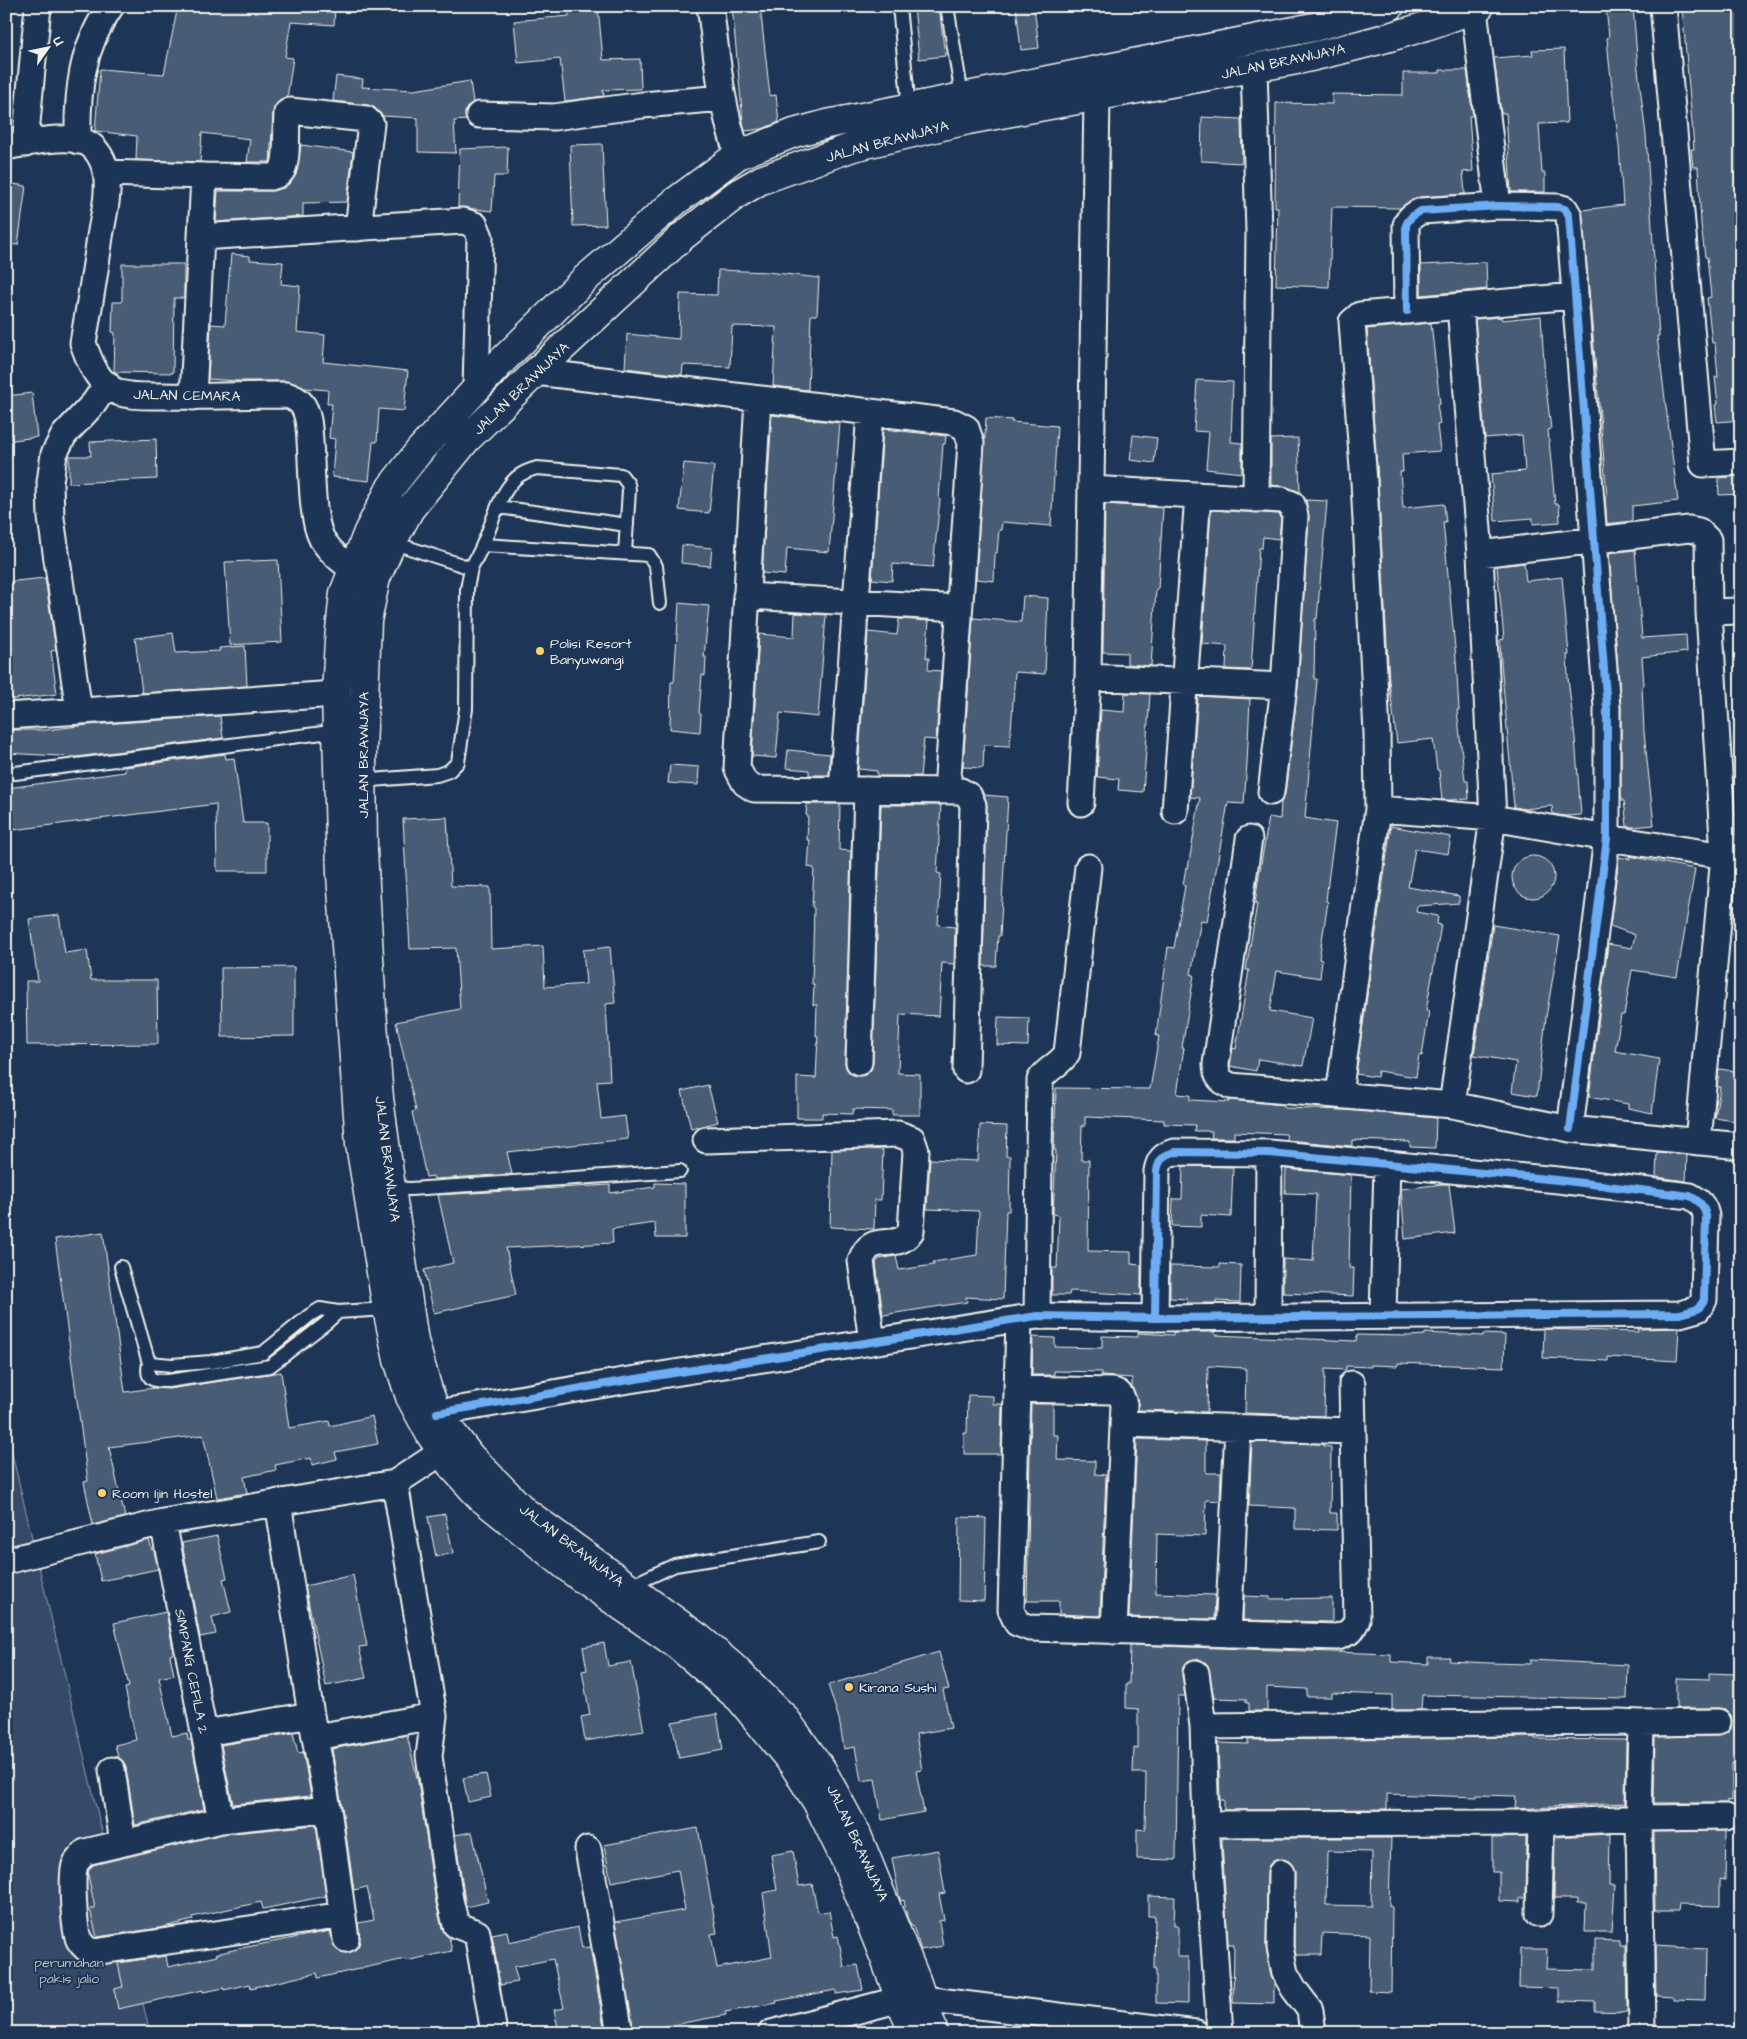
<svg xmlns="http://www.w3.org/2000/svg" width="1747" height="2039" font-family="'Architects Daughter',sans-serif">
<rect width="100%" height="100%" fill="#1d3557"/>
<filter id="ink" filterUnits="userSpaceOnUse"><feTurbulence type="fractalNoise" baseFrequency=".02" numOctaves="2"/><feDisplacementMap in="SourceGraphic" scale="10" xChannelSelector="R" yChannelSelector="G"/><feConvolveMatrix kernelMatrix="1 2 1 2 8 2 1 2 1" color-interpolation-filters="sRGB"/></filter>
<g filter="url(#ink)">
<!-- green -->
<path fill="#354a67" stroke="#949ea8" d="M6,1428L150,2033H6Z"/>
<!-- building -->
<path fill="#485b74" stroke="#f4f1e8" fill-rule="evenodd" d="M178,6H335L334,25L291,22L285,57L293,58L287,98L279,101L273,112L270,162H247L250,139L202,133L200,162L136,160L137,136L95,131L100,69L164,74Z
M569,6H598L603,60L640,59L641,89L603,90L604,96L565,101L560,59L518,63L514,21L569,16Z
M732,6H760L770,96L776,95L779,122L762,129L745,131L743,122Z
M914,6H939L945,56L919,59Z
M1016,6H1034L1039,48L1021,50Z
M1633,6L1638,70L1646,135L1659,336H1657L1678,501L1632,506V521L1607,524L1605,496H1607L1582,210L1623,205L1619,146L1609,61L1607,38L1609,37L1606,7Z
M1682,6H1741V306H1736L1741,347V420L1717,422L1715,405L1718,404L1715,377H1718L1715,343H1712L1707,298L1711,297L1707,257H1705L1701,224L1698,167H1693L1691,149H1694L1692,123Z
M1564,49L1567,123L1539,124L1542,173H1545V192H1511L1506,113H1501L1494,58L1533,55L1532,50Z
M1440,70H1467L1473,116H1469L1473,171L1463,172L1465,194L1420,197L1400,208L1332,207L1329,287L1276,285L1278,207H1275L1276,103L1332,104V94L1403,95V73H1440Z
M336,76L363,79L362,87L414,90L470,81L473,102L467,108L465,114L466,120L454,121L456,153L418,152V118L383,116L376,109L368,105L333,101Z
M1202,117L1241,119L1242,163L1201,161Z
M602,144L606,225L573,226L570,145Z
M301,145L353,152L347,202L303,203V216L216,222L218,191H271L284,188L292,181L296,175Z
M508,147L507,176H494L492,211L458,207L460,149Z
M6,183L26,186L18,245L6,244Z
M231,254L250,256V260L283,262L281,284L300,286L297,332L325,335L323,362L408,371L404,411L379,409L377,442H373L369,481L332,477L335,439L329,438L332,404H327L328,390L304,388L286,381H237L208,379L211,324L225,325Z
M1486,262L1487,289L1421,295V265Z
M122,264H184V298H174L173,373L114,372L115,333L112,332L113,302H122Z
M718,270L768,272L819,278L817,315H811L808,390L773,386L776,327L732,326L730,367L683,365L682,375L625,368L627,334L679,339L680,294L717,295Z
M1541,316L1545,379L1551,429L1548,430L1555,504H1559L1560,522L1533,524V518L1495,521L1491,474L1525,471L1522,435L1485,438L1475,319L1501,317L1502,320Z
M1431,323L1440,404H1437L1440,424L1437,425L1440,451L1402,454L1403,472H1400L1403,508L1444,504L1446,522H1443L1456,659L1459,710H1457L1465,781H1468L1469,799L1451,800H1442L1439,770H1437L1433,739L1397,743L1389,681L1378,481L1367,329Z
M1197,380L1233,382L1231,442L1242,443V473L1206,469L1209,432L1194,431Z
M32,393L37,437L6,441V396Z
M772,415L840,423L829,552L787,548L785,575L762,573Z
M986,418L1012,420L1011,422L1057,426L1051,526L1002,522L1001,530H999L997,553H995L994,581L976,579Z
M883,429L946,436L945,444H943L939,499H940L933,567L893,564L892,581L872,579Z
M1133,435L1157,438L1154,463L1130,460Z
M1298,438L1300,492L1287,487L1271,485V439Z
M156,439L157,479L69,483V456H91L90,442Z
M684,463L714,466L709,513L679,510Z
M1741,476V494L1719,495L1718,478Z
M1306,500L1327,501L1317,619H1315L1314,679H1317L1305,818L1336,823L1329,874L1326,901L1328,902L1319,959L1322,960L1320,978L1277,971L1270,1011L1312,1018L1303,1066L1258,1059L1256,1071L1230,1066V1065L1233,1048L1236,1049L1245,994L1249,970H1246L1257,904H1255L1258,881L1269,817L1280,819L1281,802L1285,794L1298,687L1309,517Z
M1105,504L1163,508L1158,589H1156L1151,666L1127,664V653L1103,652Z
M1211,510L1279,514L1281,517L1279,539L1263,537L1262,548H1259L1251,670L1226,669L1227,646L1202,644Z
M682,545L712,548L710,566L681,563Z
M1635,550L1642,638L1686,635L1687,652L1642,657L1644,685L1642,686L1644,732L1654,825L1632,827L1627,826L1624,801H1622L1621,794V707L1609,553Z
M278,560L282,642L230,645L225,562Z
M1524,563L1526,581L1562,577L1569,655H1567L1568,678L1575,738L1581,815L1565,816L1553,814L1552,806L1525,809L1514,807L1501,662L1500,640L1504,639L1497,566Z
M45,578L56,650L51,651L57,694L6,700V582Z
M1023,596L1048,598L1045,674L1015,672L1010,746L984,745L983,768L963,767L973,618L1021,622Z
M679,603L709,606L704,657H706L705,676L702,675L699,713L701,714L700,732L670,729L671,682H674Z
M795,613L826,615L818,717L780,713L776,758L752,756L759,634L794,637Z
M899,619L929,621L926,658H929L928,670L941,671L936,740L924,739L920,776H877V771L858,769L868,632L897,635Z
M173,633L176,653L220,651L219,648L245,646L247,686L142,693L135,638Z
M1125,693L1150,694L1143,792L1118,790L1119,779L1097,777L1101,710L1124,712Z
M1198,696L1250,699L1247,763L1244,804L1228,803L1207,921L1201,920L1191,974L1194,975L1182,1048H1184L1177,1094L1190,1095V1100L1229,1102V1100L1284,1105V1108L1345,1110L1436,1118L1435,1148L1410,1147V1142L1352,1140V1146L1287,1140L1286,1134L1234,1132V1138H1211L1212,1131H1194L1195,1125L1164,1124V1120L1085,1117V1126H1082L1081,1160H1089L1088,1251L1131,1252V1264L1141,1265V1295L1070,1291L1069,1295H1052V1268H1057L1059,1215L1053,1214L1056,1150H1054L1056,1088L1150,1089L1159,1036H1156L1168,947L1174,948L1185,886L1183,885L1186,867L1188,868L1200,798L1190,797Z
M220,716L223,738L77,757L6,753V730H46L88,725Z
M788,750L830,754L829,775H809V770L786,768Z
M225,754L226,759L234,758L243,823H267V871H217L216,804L13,830L7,788L125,772V767Z
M670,765L699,767L698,785L668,783Z
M984,795L1008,797L1000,936H998L996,966H983L987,805Z
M807,804H840L839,850L851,851L845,1062L846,1068L851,1074L859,1076L865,1075L871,1070L873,1062L881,805H941L937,873L941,874L938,925L955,927L954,964L942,963L939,1016L900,1014L898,1073L920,1074V1115H892V1110L853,1109L852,1114L822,1113V1118H797V1077L816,1078L818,1036H816L817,1005H813L814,984H812L814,908L812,907L814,868L808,867L810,840H807L808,816L806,815Z
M447,817L451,886L490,887L491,949L543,946L545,987L586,984L583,950L610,947L615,1003L606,1004L610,1080L597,1081L601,1119L625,1116L628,1139L507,1152L512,1174L434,1179L433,1176L426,1177L412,1112L416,1111L396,1022L460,1009L456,948L410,949L403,819Z
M1391,826L1451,837L1448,854L1415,849L1408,887L1459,896V903L1417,906L1416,912L1438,916L1437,924L1441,925L1426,1011H1429L1422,1056L1419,1055L1416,1077L1378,1071L1377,1077L1356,1074Z
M1629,856L1695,869L1677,977L1632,970L1624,1015H1621L1615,1051L1659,1059L1652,1113L1628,1108V1104L1589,1097L1608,944L1632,948L1635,935L1610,926L1619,857L1630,859Z
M1512 877a21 21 0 1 1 42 0a21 21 0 1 1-42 0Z
M59,915L65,953L87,950L91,980H157L158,1044L27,1045L26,981H38L29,919Z
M1493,925L1560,936L1546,1017L1537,1096L1512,1092L1516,1062L1474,1055Z
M294,967V1036L222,1037L221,968Z
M998,1017L1029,1018L1028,1046L997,1045Z
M1719,1069L1741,1072L1737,1103H1741V1122L1715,1118L1720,1087H1717Z
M708,1085L718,1122L691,1129L682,1091Z
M980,1125L1007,1126L1006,1156H1010L1009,1211H1006L1003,1299L966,1297L967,1302L883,1315L876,1263L879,1259L896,1256L899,1270L934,1265L933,1262L977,1255L979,1211L927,1209L930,1159L978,1161Z
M868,1149L883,1150L881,1200H875L874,1229L830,1227L832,1150Z
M1657,1152L1687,1155L1686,1181L1656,1177Z
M1183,1166L1233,1167L1231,1217L1201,1215V1227L1172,1226L1173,1199H1182Z
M1286,1169L1351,1175L1349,1268H1354L1353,1296L1283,1293V1259L1313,1261L1316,1194L1285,1193Z
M655,1183L685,1184V1238H656L655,1223L612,1229L613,1243L506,1248L516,1295L434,1313L424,1270L453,1263L438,1195L610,1185V1193L655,1187Z
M1443,1184H1449L1455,1233L1405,1239L1401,1189Z
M103,1232L125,1392L154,1388L169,1389L281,1372L289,1428L329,1421L330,1426L372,1416L378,1444L335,1452L337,1459L312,1465L311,1458L275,1465L276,1470L244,1477L247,1493L217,1498L203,1435L109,1447L125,1517L93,1525L84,1482L88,1481L55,1239Z
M1220,1264L1241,1265L1240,1302L1216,1301V1303H1187V1299L1170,1298V1266L1220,1267Z
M1679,1328L1677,1361L1608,1357V1361L1543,1358L1544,1329L1638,1332V1329Z
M1173,1332H1215V1335L1356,1341L1357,1335L1409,1336L1425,1335V1333L1483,1336V1334L1505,1335L1504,1367L1398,1363V1366L1371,1365V1367L1346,1366V1370L1325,1369L1324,1416L1245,1413L1246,1368L1208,1366L1207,1412L1138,1410V1400L1132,1387V1378L1101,1376V1372L1054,1371V1375H1032L1033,1337L1055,1338V1347L1102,1348V1336L1138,1337V1333L1173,1335Z
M968,1395L993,1396V1404H1002L1001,1454H964V1433H967Z
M1031,1404H1053V1435H1058L1057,1460L1095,1461V1474L1106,1475L1100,1616L1059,1614V1601H1027Z
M1137,1439L1206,1441V1473H1221L1220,1501L1206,1500L1205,1536L1157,1534L1156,1593L1215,1595L1214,1619L1129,1617Z
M1252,1442L1323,1444V1446L1331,1447L1330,1513H1337V1530L1295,1529V1508L1249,1506Z
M445,1514L453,1553L436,1557L428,1517Z
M959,1517L986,1518L984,1601L958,1600Z
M217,1536L227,1578L223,1579L231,1612L212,1617L216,1634L200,1637L182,1543Z
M149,1540L152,1550H154L158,1569L101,1581L95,1554Z
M353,1575L367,1646L359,1647L366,1678L326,1686L305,1586Z
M1244,1596L1270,1597V1599L1332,1598V1622L1243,1620Z
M166,1612L172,1643L173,1654L170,1655L174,1675L159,1678L172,1736L187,1733L188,1740H191L204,1809L135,1825L126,1768L123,1761L118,1757L115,1745L136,1740L125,1688L129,1687L114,1623Z
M604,1643L608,1666L631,1662L644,1731L585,1741L581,1717L590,1715L582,1671L587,1670L583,1647Z
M1130,1645L1391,1654V1662L1428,1664V1657H1450L1449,1661L1490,1663L1530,1664V1660L1628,1665L1627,1699L1422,1695L1421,1710H1392V1695L1332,1693V1697H1307V1689L1267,1687V1711H1249V1703H1246V1699L1214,1698L1208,1665L1201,1660L1194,1659L1188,1661L1183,1667L1182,1675L1185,1696H1178L1176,1860L1137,1859V1829L1145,1830L1146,1773H1133L1134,1748L1138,1749V1709L1126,1708V1684H1129Z
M939,1652L949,1689L943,1690L951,1728L916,1734L922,1770L916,1771L924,1812L882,1820L875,1779L861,1781L855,1747L844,1749L839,1719L828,1685Z
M1710,1673L1736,1674L1735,1733H1738L1737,1763H1732V1801L1727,1800V1803H1654L1655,1737L1718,1736L1726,1734L1731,1729L1732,1721L1731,1715L1725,1709L1718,1708H1676V1678L1710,1679Z
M717,1714L723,1750L679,1758L672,1722Z
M293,1733L298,1753L303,1752L311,1796L233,1804L221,1745Z
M407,1735L418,1782L436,1903L442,1928L449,1937L452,1951L406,1961L405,1959L318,1978L317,1973L251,1988L250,1984L224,1990V1988L203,1992V1990L118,2009L114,1989L123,1987L118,1963L166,1956L168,1967L217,1956L216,1954L242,1948L330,1931L334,1947L340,1952L348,1953L355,1950L359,1945L360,1938L358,1923L374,1920L367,1887L354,1890L342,1807L332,1749Z
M1535,1737V1739L1626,1740L1625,1803L1515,1809L1516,1796L1477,1795V1797L1387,1794V1809L1224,1810V1800H1220L1218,1743L1248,1744V1740Z
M486,1774L491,1797L468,1802L463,1778Z
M316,1825L326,1896L263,1909L261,1902L192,1917L193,1920L159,1928L97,1937L90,1909L95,1908L88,1875L89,1870L93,1865L223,1834Z
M698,1828L717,1933L711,1934L717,1968L772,1957L763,1893L777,1890L771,1855L793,1851L799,1886L812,1884L818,1913L829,1911L834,1937L838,1936L844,1967L858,1965L863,1990L836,1994V1990L776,2001L777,2003L725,2012L726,2015L651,2029L652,2033H634L615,1922L685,1910L678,1870L611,1882L604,1845Z
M1726,1831L1725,1880L1720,1879V1906L1679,1905L1678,1911H1655L1654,1832Z
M472,1832L488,1902L466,1907L455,1835Z
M1610,1834L1609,1885H1615L1612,1932H1585L1586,1903H1577V1899H1554L1555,1837Z
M1526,1837L1525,1898H1520V1902L1499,1901V1872H1492V1838Z
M1223,1838H1391L1389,1906L1392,1907L1391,1992L1369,1991L1370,1935L1322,1933L1321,1955H1296L1294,1946L1295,1873L1293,1866L1289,1861L1281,1859L1274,1861L1269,1865L1267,1873L1266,1947L1271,1976L1274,1983V2004L1233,2003L1234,1944H1228L1222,1841ZM1328,1851L1372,1852L1371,1906L1326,1905L1327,1852Z
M938,1850L945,1893L939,1894L944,1920L939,1921L943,1946L921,1950L913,1926H911L907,1917L904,1900L901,1901L899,1896L892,1858Z
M1148,1896L1175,1897L1174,1925H1178V1957H1188V2004L1156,2003V1969H1154L1155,1916H1148Z
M578,1927L582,1948L590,1947L605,2033H559L554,2010L564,2008L553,1959L514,1967L518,1982L500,1985L492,1934L507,1931L509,1942Z
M1595,1940L1620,1941V1946H1626L1627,2012L1595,2011V2002L1559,2001V1988L1519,1987L1520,1949H1547L1546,1969L1595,1970Z
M1655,1946L1706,1949L1705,2000L1673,1999V1996L1656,1995Z"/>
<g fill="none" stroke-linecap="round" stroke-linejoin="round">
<!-- lane casing -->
<g stroke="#f4f1e8" stroke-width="16">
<path id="lane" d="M899,6L909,108
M947,6L962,96
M498,507L627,525
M483,545L649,555L656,566L660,603
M471,568C475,560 480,552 483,544C493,523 498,495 516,478C522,473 529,470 537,468L621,475L628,484L629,490L625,553
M15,773L338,731
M359,781L437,775L449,771L458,762L466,709L467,589L471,568L391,542
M391,1188L410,1189L680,1171
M121,1267L149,1363
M338,1312L326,1323L270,1366L168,1381C154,1381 145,1381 149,1363L172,1365L211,1362L263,1353L310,1315L320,1309L338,1312L387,1309
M628,1587L675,1565L819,1542"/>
</g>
<!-- street casing -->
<g stroke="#f4f1e8" stroke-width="29">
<path id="street" d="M710,6C717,56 721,108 738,155
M1663,6L1703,464L1741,462
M1474,9L1498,206
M1254,68L1259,232L1256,499
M1097,96L1088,677L1284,686
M479,115L554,117L643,105L723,98
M78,141C77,92 81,48 111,6
M25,144L38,6
M6,147C27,143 65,134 85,142C97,147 104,161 106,173C110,194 103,217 100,237C95,272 89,308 83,343C90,363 98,385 120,393C133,397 149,396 163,396C204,397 244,395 286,395C300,399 305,405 308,420C313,450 309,516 322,539C333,557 351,569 369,579
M106,173L204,176
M201,237L463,221L475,225L480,237L476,388
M1407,311L1406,225C1409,217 1414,215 1421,211L1498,206L1558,207L1565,209L1569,216L1607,708V838L1570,1129
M536,372L954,422L966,428L971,443L947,791
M193,397L204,176L271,177C276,176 282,173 283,168C288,157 286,127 287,113L290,111L366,119L371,124L358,228
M758,399L737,768L745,783L754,789L961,791L969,796L973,805L966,1070
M1091,489L1282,500L1292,504L1295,516L1284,686L1271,792
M1480,554L1689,529L1699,531L1708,540L1709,612
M746,596L959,608
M79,711L51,518L50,482L54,454L64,435L94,403L107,384
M6,716L336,694
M842,790L870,412
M1081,803L1088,677
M1378,809L1493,818L1607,838L1739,858
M1175,811L1198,495
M1249,839L1216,1064C1216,1076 1220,1081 1231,1086L1452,1105L1570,1129L1741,1146
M859,1062L867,790
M1339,1095L1378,809L1377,733L1364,482L1352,322L1360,315L1574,296
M1452,1105L1493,818L1480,554L1460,306
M706,1140L898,1134L912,1139L916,1151L911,1231C896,1254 871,1229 861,1261L872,1342
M1698,1142L1724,855L1709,612L1741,611
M1037,1316L1040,1080C1047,1068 1060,1065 1067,1053L1088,867
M1383,1316L1387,1164
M1268,1317L1269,1153
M1019,1319L1011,1610L1017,1623L1030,1628L1338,1637L1351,1631L1357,1620L1352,1384
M1017,1389L1112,1391C1120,1392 1122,1397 1124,1404L1114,1631
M437,1413L623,1381L1037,1316L1155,1318L1680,1314L1698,1309L1704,1300L1706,1216C1704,1205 1699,1201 1690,1196L1558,1180L1269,1153L1174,1152C1163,1155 1159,1160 1157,1171L1155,1318
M1124,1424L1353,1431
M395,1483L434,1716L429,1756L450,1900L456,1925L477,1933L494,2033
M278,1502L311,1715L328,1809L346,1939
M163,1522L221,1820
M6,1561L163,1522L395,1483L442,1452
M1228,1634L1238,1428
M1196,1673L1203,1726L1206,1824L1220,2033
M1641,1723L1639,1818L1642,2033
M1203,1726L1620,1722L1641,1723L1718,1722
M205,1733L311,1715
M316,1737L434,1716
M112,1770L123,1843
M328,1809L221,1820L85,1852C82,1856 77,1860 75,1865C71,1876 74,1930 79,1940C83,1947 87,1950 94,1952L343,1915
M1206,1824L1541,1823L1639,1818L1726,1817
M588,1849L620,2033
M1281,1873L1280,1947L1285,1973L1294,1989L1310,2010L1313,2033
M1539,1914L1541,1823
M771,2033L901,1999H923L1196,2033"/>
</g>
<!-- highway casing -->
<g stroke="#f4f1e8" stroke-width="31">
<path id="highway" d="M913,2033L885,1959L844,1857L817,1802L793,1764L740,1699L676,1644L577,1575L480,1497L451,1465L430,1434L410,1397L398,1360L387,1309L360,1144L341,875L336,694L339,640L344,593L368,532L391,487L420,450L501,362L585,279L676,201L738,155L794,133L827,124L1314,27L1390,6
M934,2033L916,1980L857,1835L822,1770L784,1717L733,1667L699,1638L524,1511L470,1456L437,1413L428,1390L414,1341L391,1188L379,1098L372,1010L363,850L362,752L367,621L376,578L392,542L410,509L466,440L536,372L683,236L737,194L761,180L853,147L968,120L1302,59C1362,45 1423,30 1480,6"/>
</g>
<!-- lane -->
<use href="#lane" stroke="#1d3557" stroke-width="12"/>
<!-- street -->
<use href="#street" stroke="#1d3557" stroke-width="25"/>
<!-- highway -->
<use href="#highway" stroke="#1d3557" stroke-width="28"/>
<!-- cycleway casing -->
<g stroke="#1d3557" stroke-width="11">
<path id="cycleway" d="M1407,311L1406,225C1409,217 1414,215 1421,211L1498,206L1558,207L1565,209L1569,216L1607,708V838L1570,1129
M437,1413L623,1381L1037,1316L1155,1318L1680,1314L1698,1309L1704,1300L1706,1216C1704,1205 1699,1201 1690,1196L1558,1180L1269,1153L1174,1152C1163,1155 1159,1160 1157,1171L1155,1318"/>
</g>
<!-- cycleway -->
<use href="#cycleway" stroke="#6dadf4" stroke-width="8"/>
</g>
</g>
<!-- markers -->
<g fill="#ffd166" stroke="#1d3557" stroke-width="2">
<circle cx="540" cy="651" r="5"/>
<circle cx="102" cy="1493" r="5"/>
<circle cx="849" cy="1687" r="5"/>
</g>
<g text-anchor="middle" stroke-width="4" stroke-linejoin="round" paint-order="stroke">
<!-- street labels -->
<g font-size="14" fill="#f4f1e8" stroke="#1d3557">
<text transform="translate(1283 61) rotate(-12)" y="5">JALAN BRAWIJAYA</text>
<text transform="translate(887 141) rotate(-15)" y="5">JALAN BRAWIJAYA</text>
<text transform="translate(521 388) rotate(-44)" y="5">JALAN BRAWIJAYA</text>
<text transform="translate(187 395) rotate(1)" y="5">JALAN CEMARA</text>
<text transform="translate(363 755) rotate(-90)" y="5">JALAN BRAWIJAYA</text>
<text transform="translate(388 1159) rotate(83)" y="5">JALAN BRAWIJAYA</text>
<text transform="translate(572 1545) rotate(37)" y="5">JALAN BRAWIJAYA</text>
<text transform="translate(192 1671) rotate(79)" y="5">SIMPANG CEFILA 2</text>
<text transform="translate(858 1843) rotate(65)" y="5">JALAN BRAWIJAYA</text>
</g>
<!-- poi labels -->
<g font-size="14" fill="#f4f1e8" stroke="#1d3557" text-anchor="start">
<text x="550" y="648">Polisi Resort<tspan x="550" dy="16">Banyuwangi</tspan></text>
<text x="112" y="1498">Room Ijin Hostel</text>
<text x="859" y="1692">Kirana Sushi</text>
</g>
<!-- park labels -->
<g font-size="14" fill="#bbbfc1" stroke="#1d3557">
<text x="69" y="1967">perumahan<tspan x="69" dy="16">pakis jalio</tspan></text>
</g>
</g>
<!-- margin -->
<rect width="1747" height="2039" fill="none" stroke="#1d3557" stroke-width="25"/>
<rect x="12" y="12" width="1722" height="2014" fill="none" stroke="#f4f1e8" stroke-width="2" filter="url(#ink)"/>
<!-- north arrow -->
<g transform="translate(48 48) rotate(57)" stroke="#1d3557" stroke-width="4" paint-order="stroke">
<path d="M0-4L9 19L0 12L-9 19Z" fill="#f4f1e8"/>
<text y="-8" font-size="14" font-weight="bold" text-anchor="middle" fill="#f4f1e8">U</text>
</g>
</svg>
